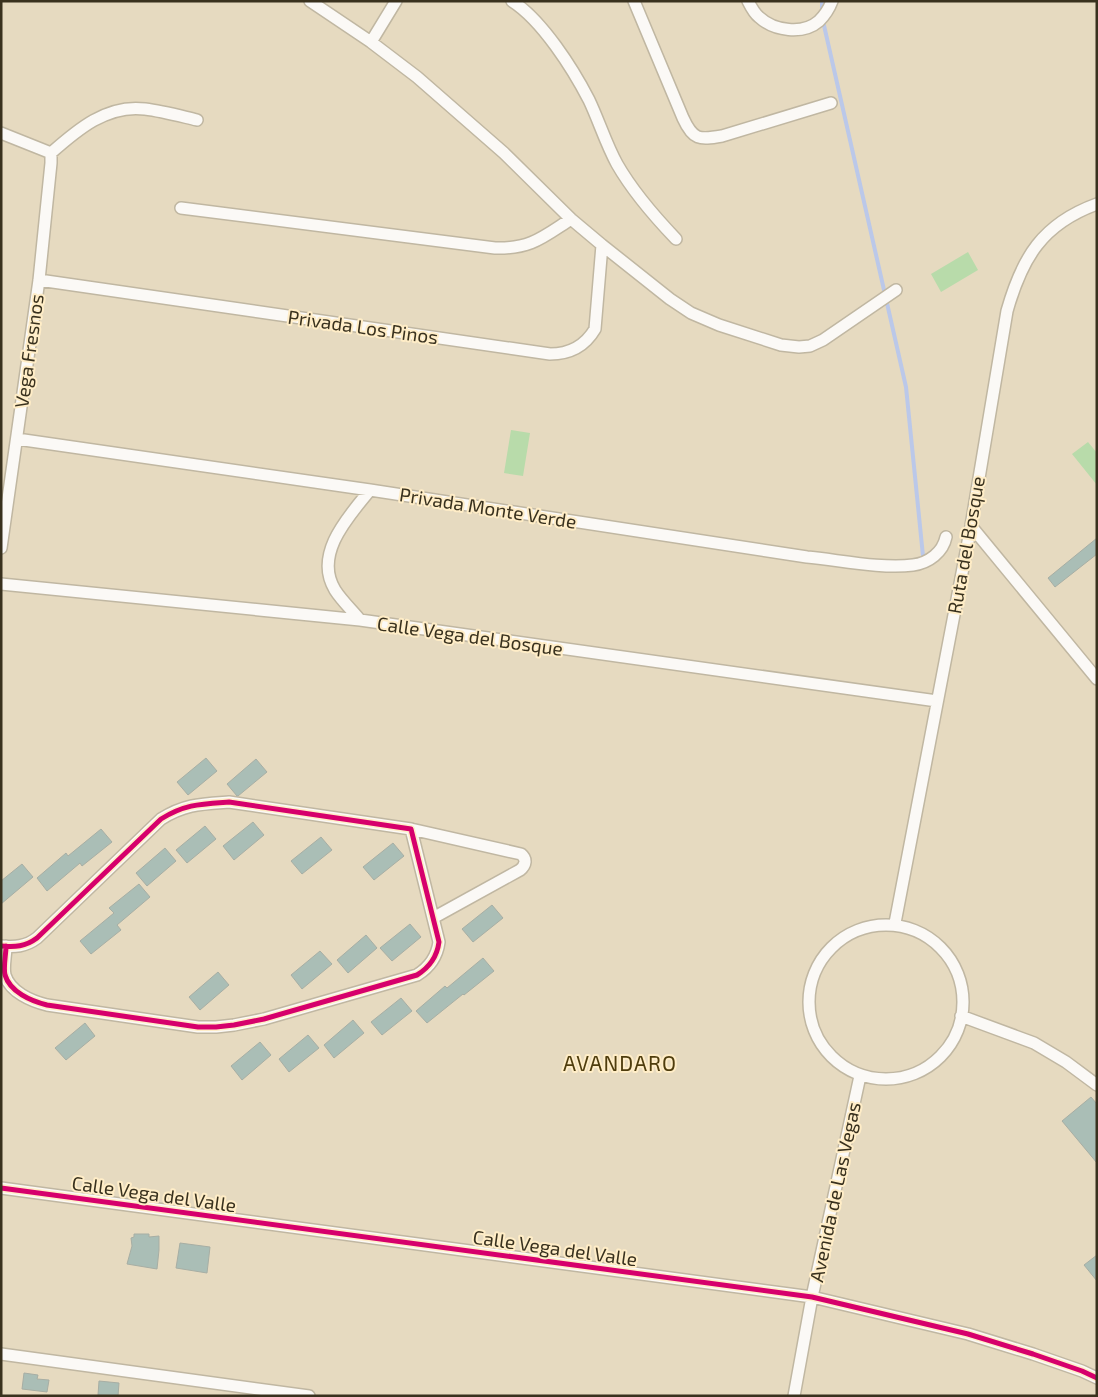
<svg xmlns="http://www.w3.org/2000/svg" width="1098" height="1397" font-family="'Exo 2',sans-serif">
<rect width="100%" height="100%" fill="#e6dac0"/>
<!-- green -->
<path fill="#b8dbaa" d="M968,252L978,270L941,292L931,274Z
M511,430L530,433L523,476L504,473Z
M1088,442L1097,453V485L1072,454Z"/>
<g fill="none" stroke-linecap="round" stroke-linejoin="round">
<!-- stream -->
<path stroke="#bbc8e9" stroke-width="4" d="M822,1V12
M823,21L906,387L923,556"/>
</g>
<!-- building -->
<path fill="#aabeb6" stroke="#a7aea4" d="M1097,538V554L1055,587L1048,578Z
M206,758L217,771L188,795L177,782Z
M256,759L267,772L238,796H237L227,784Z
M253,822L264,835L234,860L223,846Z
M205,826L216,839L187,863L176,850Z
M101,829L112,842L82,866L80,863L47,891L37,878L66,853L68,856Z
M321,837L332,850L302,874L291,861Z
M393,843L404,856L374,880L363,867Z
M165,848L176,861L147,886L136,873Z
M22,864L33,877L1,904V881Z
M139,884L150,897L117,925L121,930L91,954L80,941L114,913L109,908Z
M492,905L503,918L473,942L462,929Z
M410,924L421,937L392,961L380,948Z
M366,935L377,948L348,973L337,960Z
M320,951L332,964L302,989L291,975Z
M483,958L494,971L464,995L463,994L427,1023L416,1011L445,986L447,988Z
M218,972L229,985L200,1010L189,997Z
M401,998L412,1011L382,1035L371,1022Z
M353,1020L364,1033L334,1058L324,1045Z
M85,1023L95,1036L66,1060L55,1048Z
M308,1035L319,1048L289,1072L279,1059Z
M260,1042L271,1055L242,1080L231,1066Z
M1091,1097L1097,1104V1163L1062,1121Z
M134,1234H149V1237L159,1236V1250L157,1269L127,1264L132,1246L131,1238L134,1237Z
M180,1243L210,1247L207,1273L176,1268Z
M1097,1255V1281L1084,1265Z
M24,1373L38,1375L37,1379L49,1380L47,1392L22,1389Z
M99,1381L119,1383L118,1396L98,1395Z"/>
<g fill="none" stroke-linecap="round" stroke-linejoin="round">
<!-- street casing -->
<g stroke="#c0b7a2" stroke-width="14">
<path id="street" d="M310,1L371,42L417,77L504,153L571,219L602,245L670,299L691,313L719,325L781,345L799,347L810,346L823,340L896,290
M512,1C542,20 573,69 589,100C599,121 606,144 617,164C633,192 654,216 676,239
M634,1L683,118C693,140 699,140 722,136L831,103
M748,1C751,7 754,13 759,17C774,31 803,35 819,21C825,15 829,9 832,1
M371,42L396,1
M1,133L51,153
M51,153C77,130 107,104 145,109C162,111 180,116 197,120
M181,208L495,248C531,249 543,237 571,219
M39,280L550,354C570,354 585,346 595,329L602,245
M17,439L370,490L807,557C839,560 882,569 913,565C929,563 943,552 946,537
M971,526L1097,679
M1,548L39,280L51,163V153
M1,584L360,620L937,701
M360,620C352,610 342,601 335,590C313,554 349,516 370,490
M411,829L521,854C527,859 526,865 520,870L433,918
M895,923L971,526L1007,311C1022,258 1042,224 1097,204
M809 1002a77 77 0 1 1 154 0a77 77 0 1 1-154 0Z
M1,946C15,947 25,947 37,938L161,819C185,804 201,804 229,802L411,829L439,942C437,957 430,967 417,975L264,1019L234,1025L216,1027H198L47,1005C31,1001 10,992 5,975C3,967 6,955 6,946
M961,1016L1034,1043L1066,1062L1097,1085
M1,1188L812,1297L968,1334L1033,1354L1082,1371L1097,1378
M1,1354L309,1396
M794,1396L812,1297L860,1076"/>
</g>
<!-- street -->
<use href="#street" stroke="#fbf9f6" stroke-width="11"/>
<!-- cycleway casing -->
<g stroke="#ffedc7" stroke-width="8">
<path id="cycleway" d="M1,946C15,947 25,947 37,938L161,819C185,804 201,804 229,802L411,829L439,942C437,957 430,967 417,975L264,1019L234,1025L216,1027H198L47,1005C31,1001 10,992 5,975C3,967 6,955 6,946
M1,1188L812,1297L968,1334L1033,1354L1082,1371L1097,1378"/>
</g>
<!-- cycleway -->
<use href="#cycleway" stroke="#d6006c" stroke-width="5"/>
</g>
<g text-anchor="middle" stroke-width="4" stroke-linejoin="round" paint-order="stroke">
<!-- street labels -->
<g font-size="19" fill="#39311e" stroke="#ffedc7">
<text transform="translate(363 327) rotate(8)" y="7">Privada Los Pinos</text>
<text transform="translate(29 351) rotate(-82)" y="7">Vega Fresnos</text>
<text transform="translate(488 508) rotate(9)" y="7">Privada Monte Verde</text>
<text transform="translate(966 545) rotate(-80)" y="7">Ruta del Bosque</text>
<text transform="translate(470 636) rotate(8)" y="7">Calle Vega del Bosque</text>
<text transform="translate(835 1192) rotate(-78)" y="7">Avenida de Las Vegas</text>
<text transform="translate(154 1194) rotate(8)" y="7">Calle Vega del Valle</text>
<text transform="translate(555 1248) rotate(8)" y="7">Calle Vega del Valle</text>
</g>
<!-- quarter labels -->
<g font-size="21" letter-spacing="1" fill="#4e3c0d" stroke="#ffedc7">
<text x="620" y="1071">AVANDARO</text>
</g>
</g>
<!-- border -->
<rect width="1098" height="1397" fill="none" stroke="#39311e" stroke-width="5"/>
</svg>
